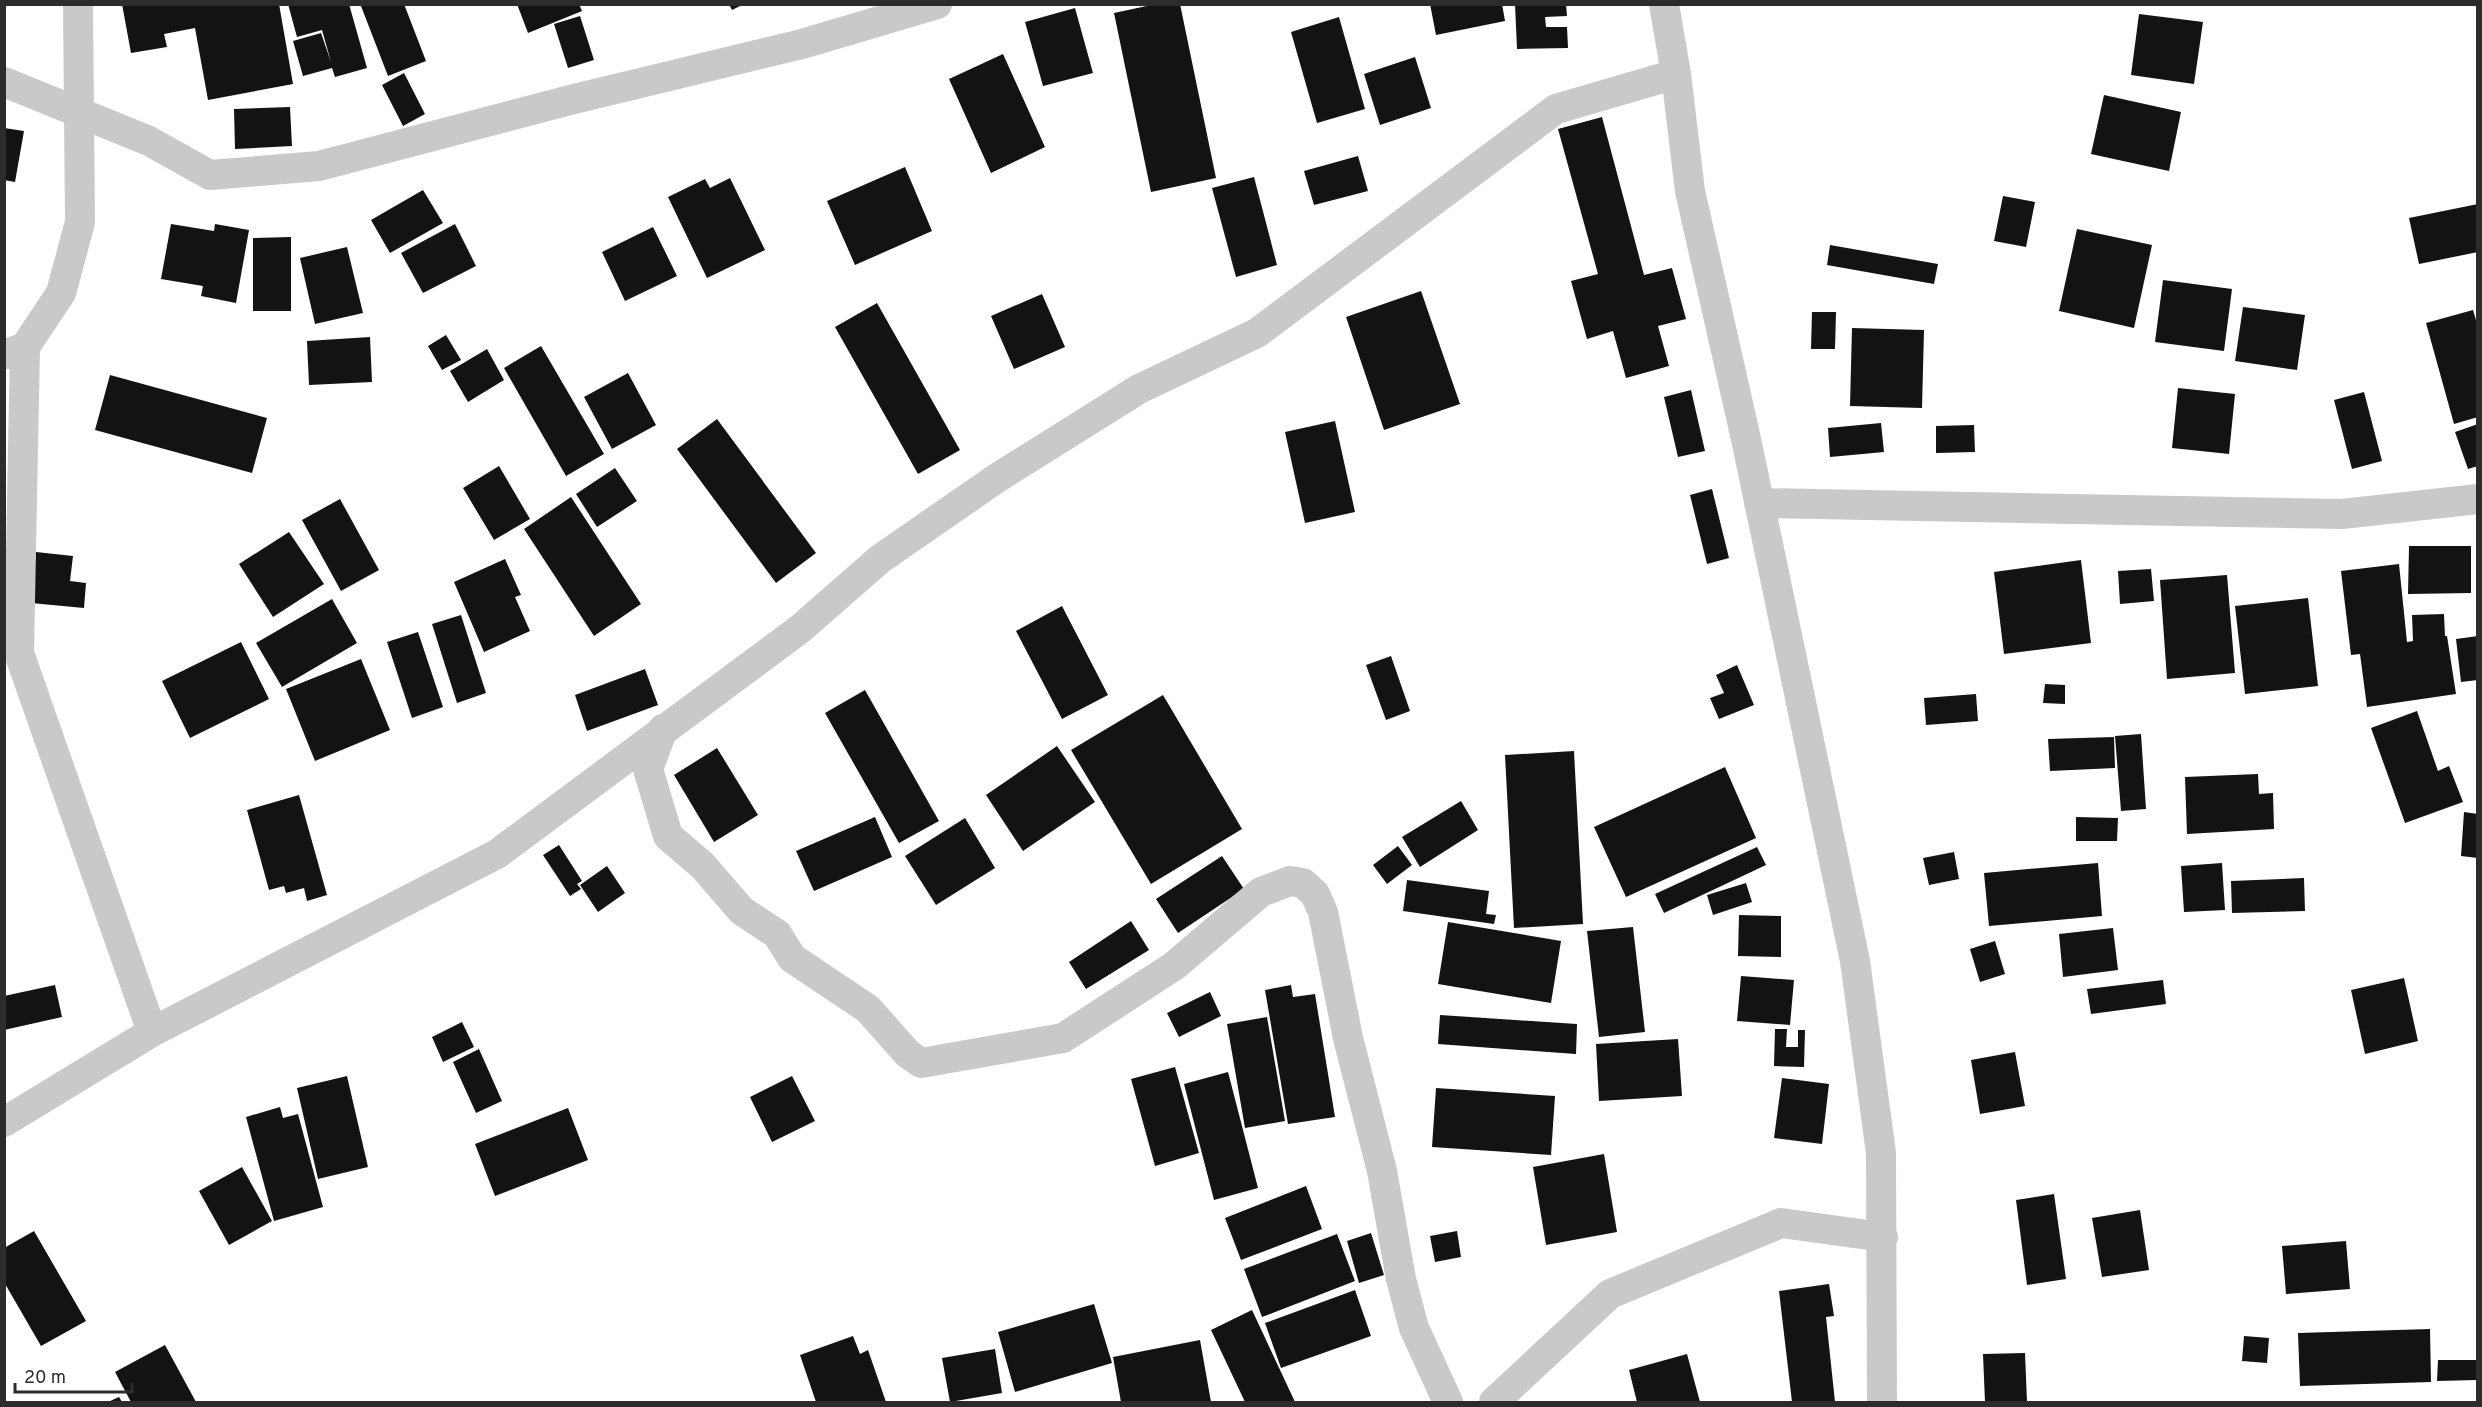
<svg xmlns="http://www.w3.org/2000/svg" width="2482" height="1407" font-family="Overpass,sans-serif">
<rect width="100%" height="100%" fill="#fff"/>
<!-- building -->
<path fill="#131313" d="M122,4H279L293,84L208,100L195,28L164,34L167,47L131,53Z
M288,4H349L367,68L335,77L332,68L303,76L293,41L321,33L331,62L322,30L297,37Z
M366,4H404L426,61L388,76L361,6Z
M517,4H579L582,11L528,33Z
M729,4H744L732,10Z
M1156,4H1180L1216,178L1151,192L1114,13Z
M1430,4H1502L1505,21L1436,35Z
M1515,4H1566L1567,16L1545,17L1546,27H1567L1568,48L1517,49Z
M1075,8L1093,73L1043,86L1025,22Z
M2139,14L2203,22L2194,84L2131,75Z
M580,16L594,60L568,68L554,24Z
M1339,17L1365,109L1317,123L1291,32Z
M1003,54L1045,147L991,173L949,79Z
M1415,57L1431,108L1380,125L1364,74Z
M404,73L425,114L403,126L382,85Z
M2104,95L2181,112L2169,171L2091,154Z
M290,107L292,146L235,149L234,109Z
M1602,117L1644,275L1672,268L1686,319L1658,326L1669,366L1626,378L1613,331L1587,339L1571,281L1598,274L1558,129Z
M4,128L24,131L15,182L4,180Z
M1358,156L1368,191L1314,205L1304,171Z
M905,167L932,231L855,265L827,201Z
M1254,177L1277,265L1236,277L1212,188Z
M730,178L765,250L707,278L668,197L705,179L710,188Z
M423,190L443,223L390,253L371,220Z
M2003,196L2035,202L2026,247L1994,241Z
M2478,204V252L2419,264L2409,218Z
M171,224L214,231L215,224L249,230L236,303L201,296L203,286L161,279Z
M455,224L476,266L423,293L401,253Z
M653,227L677,276L625,301L602,252Z
M2077,229L2152,245L2134,328L2059,311Z
M291,237V311H253V238Z
M1830,245L1938,264L1934,284L1827,265Z
M347,247L363,313L315,324L300,258Z
M2163,280L2232,289L2224,351L2155,342Z
M1421,291L1460,404L1384,430L1346,317Z
M1042,294L1065,347L1014,369L991,316Z
M877,303L960,450L918,474L835,327Z
M2243,307L2305,315L2297,370L2235,361Z
M2473,310L2478,327V417L2454,424L2426,323Z
M1812,312H1836L1835,349H1811Z
M1852,328L1924,330L1922,408L1850,406Z
M446,335L461,360L442,370L428,346Z
M370,337L372,382L309,385L307,341Z
M541,346L604,454L566,476L504,368Z
M487,349L504,380L468,402L450,371Z
M628,373L656,425L612,449L584,397Z
M110,375L267,418L252,473L95,430Z
M2178,388L2235,394L2229,454L2172,448Z
M1691,390L1705,451L1678,457L1664,397Z
M2364,392L2382,461L2352,469L2334,400Z
M717,419L816,553L776,583L677,449Z
M1335,421L1355,512L1305,523L1285,432Z
M1881,423L1884,452L1830,457L1828,428Z
M2478,424V466L2468,469L2455,432Z
M1974,425L1975,452L1936,453V426Z
M499,466L530,519L494,540L463,488Z
M615,468L637,501L597,527L576,494Z
M1712,489L1729,558L1707,564L1690,495Z
M571,497L641,604L594,636L524,529Z
M340,499L379,570L341,591L302,520Z
M289,532L324,584L273,617L239,564Z
M2409,546H2471V593L2408,594Z
M36,552L73,556L70,581L86,583L84,608L31,603Z
M505,559L521,595L515,597L530,631L484,652L454,582Z
M2081,560L2091,643L2004,654L1994,572Z
M2399,564L2407,642L2413,641L2412,615L2444,614L2445,636H2447L2456,694L2367,707L2360,654L2351,655L2341,571Z
M2151,569L2154,601L2120,604L2118,571Z
M2227,575L2235,673L2167,679L2160,580Z
M2308,598L2318,686L2245,694L2235,606Z
M332,599L357,643L282,687L256,643Z
M1062,606L1108,695L1062,719L1016,631Z
M461,615L486,693L457,703L432,624Z
M418,632L443,707L412,718L387,642Z
M2478,636V680L2461,682L2456,639Z
M241,642L269,699L190,738L162,681Z
M1391,656L1410,711L1386,720L1366,665Z
M361,659L390,730L315,761L286,689Z
M1737,665L1754,705L1719,719L1710,698L1724,693L1716,675Z
M645,669L658,705L587,731L575,695Z
M2045,684L2065,685V704L2043,703Z
M865,690L939,821L899,843L825,713Z
M1976,694L1978,721L1926,725L1924,698Z
M1163,695L1242,829L1151,884L1071,750Z
M2417,711L2438,771L2449,766L2463,802L2405,823L2371,728Z
M2141,734L2146,809L2121,811L2115,736Z
M2114,737L2115,768L2050,771L2048,739Z
M1057,746L1095,802L1023,851L986,795Z
M717,748L758,815L714,842L674,775Z
M1574,751L1583,924L1514,928L1505,755Z
M1725,767L1756,838L1626,897L1594,827Z
M2258,774L2259,794L2273,793L2274,829L2187,834L2185,777Z
M299,795L327,895L307,901L304,888L286,893L284,886L269,890L247,810Z
M1461,801L1478,830L1420,867L1402,837Z
M2464,812L2478,814V858L2461,856Z
M875,817L892,857L814,891L796,851Z
M2076,817L2118,818L2117,841H2076Z
M965,818L995,868L936,905L905,856Z
M559,845L582,881L577,884L581,889L570,896L543,855Z
M1398,846L1412,865L1387,884L1373,865Z
M1757,847L1766,865L1664,913L1655,894Z
M1954,852L1959,879L1929,885L1923,858Z
M1222,856L1244,889L1178,933L1156,899Z
M2098,863L2102,916L1989,926L1984,873Z
M2222,863L2225,910L2184,912L2181,866Z
M607,866L625,893L598,912L580,885Z
M2304,878L2305,911L2232,913L2231,881Z
M1407,880L1489,891L1486,914L1496,915L1494,924L1403,911Z
M1746,883L1752,902L1713,915L1707,895Z
M1739,915L1781,916V957L1738,956Z
M1131,921L1149,950L1086,989L1069,962Z
M1448,922L1561,941L1551,1003L1438,984Z
M1633,927L1645,1032L1599,1037L1587,931Z
M2113,928L2118,970L2063,977L2059,934Z
M1995,941L2005,974L1980,982L1970,949Z
M1741,976L1794,980L1790,1025L1737,1021Z
M2404,978L2418,1041L2365,1054L2351,990Z
M2163,980L2166,1004L2091,1014L2087,989Z
M55,985L62,1017L4,1030V996Z
M1291,985L1293,997L1315,994L1335,1117L1288,1124L1265,990Z
M1210,992L1221,1016L1179,1037L1167,1013Z
M1440,1015L1577,1024L1576,1054L1438,1044Z
M1267,1017L1285,1121L1245,1128L1227,1024Z
M462,1022L474,1047L443,1062L432,1037Z
M1775,1029H1787L1786,1047H1798V1030H1805L1804,1067L1774,1066Z
M1678,1039L1682,1096L1599,1101L1596,1044Z
M479,1049L502,1101L476,1113L453,1062Z
M2015,1052L2025,1106L1980,1114L1971,1060Z
M1175,1067L1199,1153L1155,1166L1131,1079Z
M1228,1072L1258,1188L1214,1200L1184,1084Z
M347,1076L368,1167L318,1179L297,1088Z
M792,1076L815,1121L772,1142L750,1097Z
M1782,1078L1829,1084L1822,1144L1774,1138Z
M1436,1088L1555,1096L1551,1155L1432,1147Z
M280,1107L283,1118L298,1114L323,1207L274,1221L246,1117Z
M568,1108L588,1160L495,1196L475,1144Z
M1604,1154L1617,1232L1546,1245L1533,1167Z
M242,1167L272,1221L229,1245L199,1191Z
M1306,1186L1322,1229L1241,1260L1225,1218Z
M2054,1194L2066,1279L2027,1285L2016,1200Z
M2140,1210L2149,1270L2102,1277L2092,1218Z
M34,1231L86,1321L41,1346L4,1282V1248Z
M1457,1231L1461,1257L1435,1262L1430,1236Z
M1371,1233L1384,1275L1359,1283L1347,1241Z
M1337,1234L1355,1281L1262,1317L1244,1269Z
M2346,1241L2350,1289L2286,1294L2282,1246Z
M1829,1284L1834,1316L1826,1317L1835,1402H1792L1779,1291Z
M1355,1290L1371,1336L1281,1368L1265,1323Z
M1094,1304L1112,1363L1015,1392L998,1332Z
M1252,1310L1295,1402H1245L1211,1330Z
M2430,1329L2431,1382L2300,1386L2298,1333Z
M853,1336L860,1354L868,1350L886,1402H816L800,1355Z
M2244,1336L2269,1338L2267,1363L2242,1361Z
M1200,1340L1211,1402H1121L1113,1357Z
M165,1345L196,1402H131L115,1372Z
M995,1349L1002,1393L950,1402L942,1358Z
M2025,1353L2027,1402H1985L1983,1354Z
M1687,1354L1700,1402H1637L1629,1370Z
M2438,1360H2477V1380L2437,1381Z
M119,1397L122,1402H108Z"/>
<g fill="none" stroke-linecap="round" stroke-linejoin="round">
<!-- minor -->
<path stroke="#c9c9c9" stroke-width="30" d="M1664,4L1676,74L1690,191L1746,439L1855,961L1881,1153L1882,1402
M4,82L149,141L210,175L319,166L574,99L802,44L937,4
M25,347L19,653L152,1032
M7,354L25,347L61,293L80,222L78,4
M1759,503L2342,514L2478,499
M663,729L648,769L668,836L702,865L742,911L777,934L792,958L868,1009L908,1054L921,1063L1063,1038L1174,966L1261,892L1290,881L1303,883L1315,894L1323,912L1348,1038L1382,1171L1401,1279L1414,1328L1448,1402
M4,1122L152,1032L497,854L800,629L880,559L997,478L1139,389L1257,333L1556,109L1676,74
M1494,1402L1610,1294L1781,1223L1883,1237"/>
</g>
<!-- border -->
<rect width="2482" height="1407" fill="none" stroke="#2c2c2c" stroke-width="12"/>
<!-- scale -->
<path d="M15 1383v9h117v-9" fill="none" stroke="#2c2c2c" stroke-width="3"/>
<text x="24" y="1383" font-size="18" fill="#2c2c2c" stroke="#ffffff" stroke-width="4.5" paint-order="stroke">20 m</text>
</svg>
